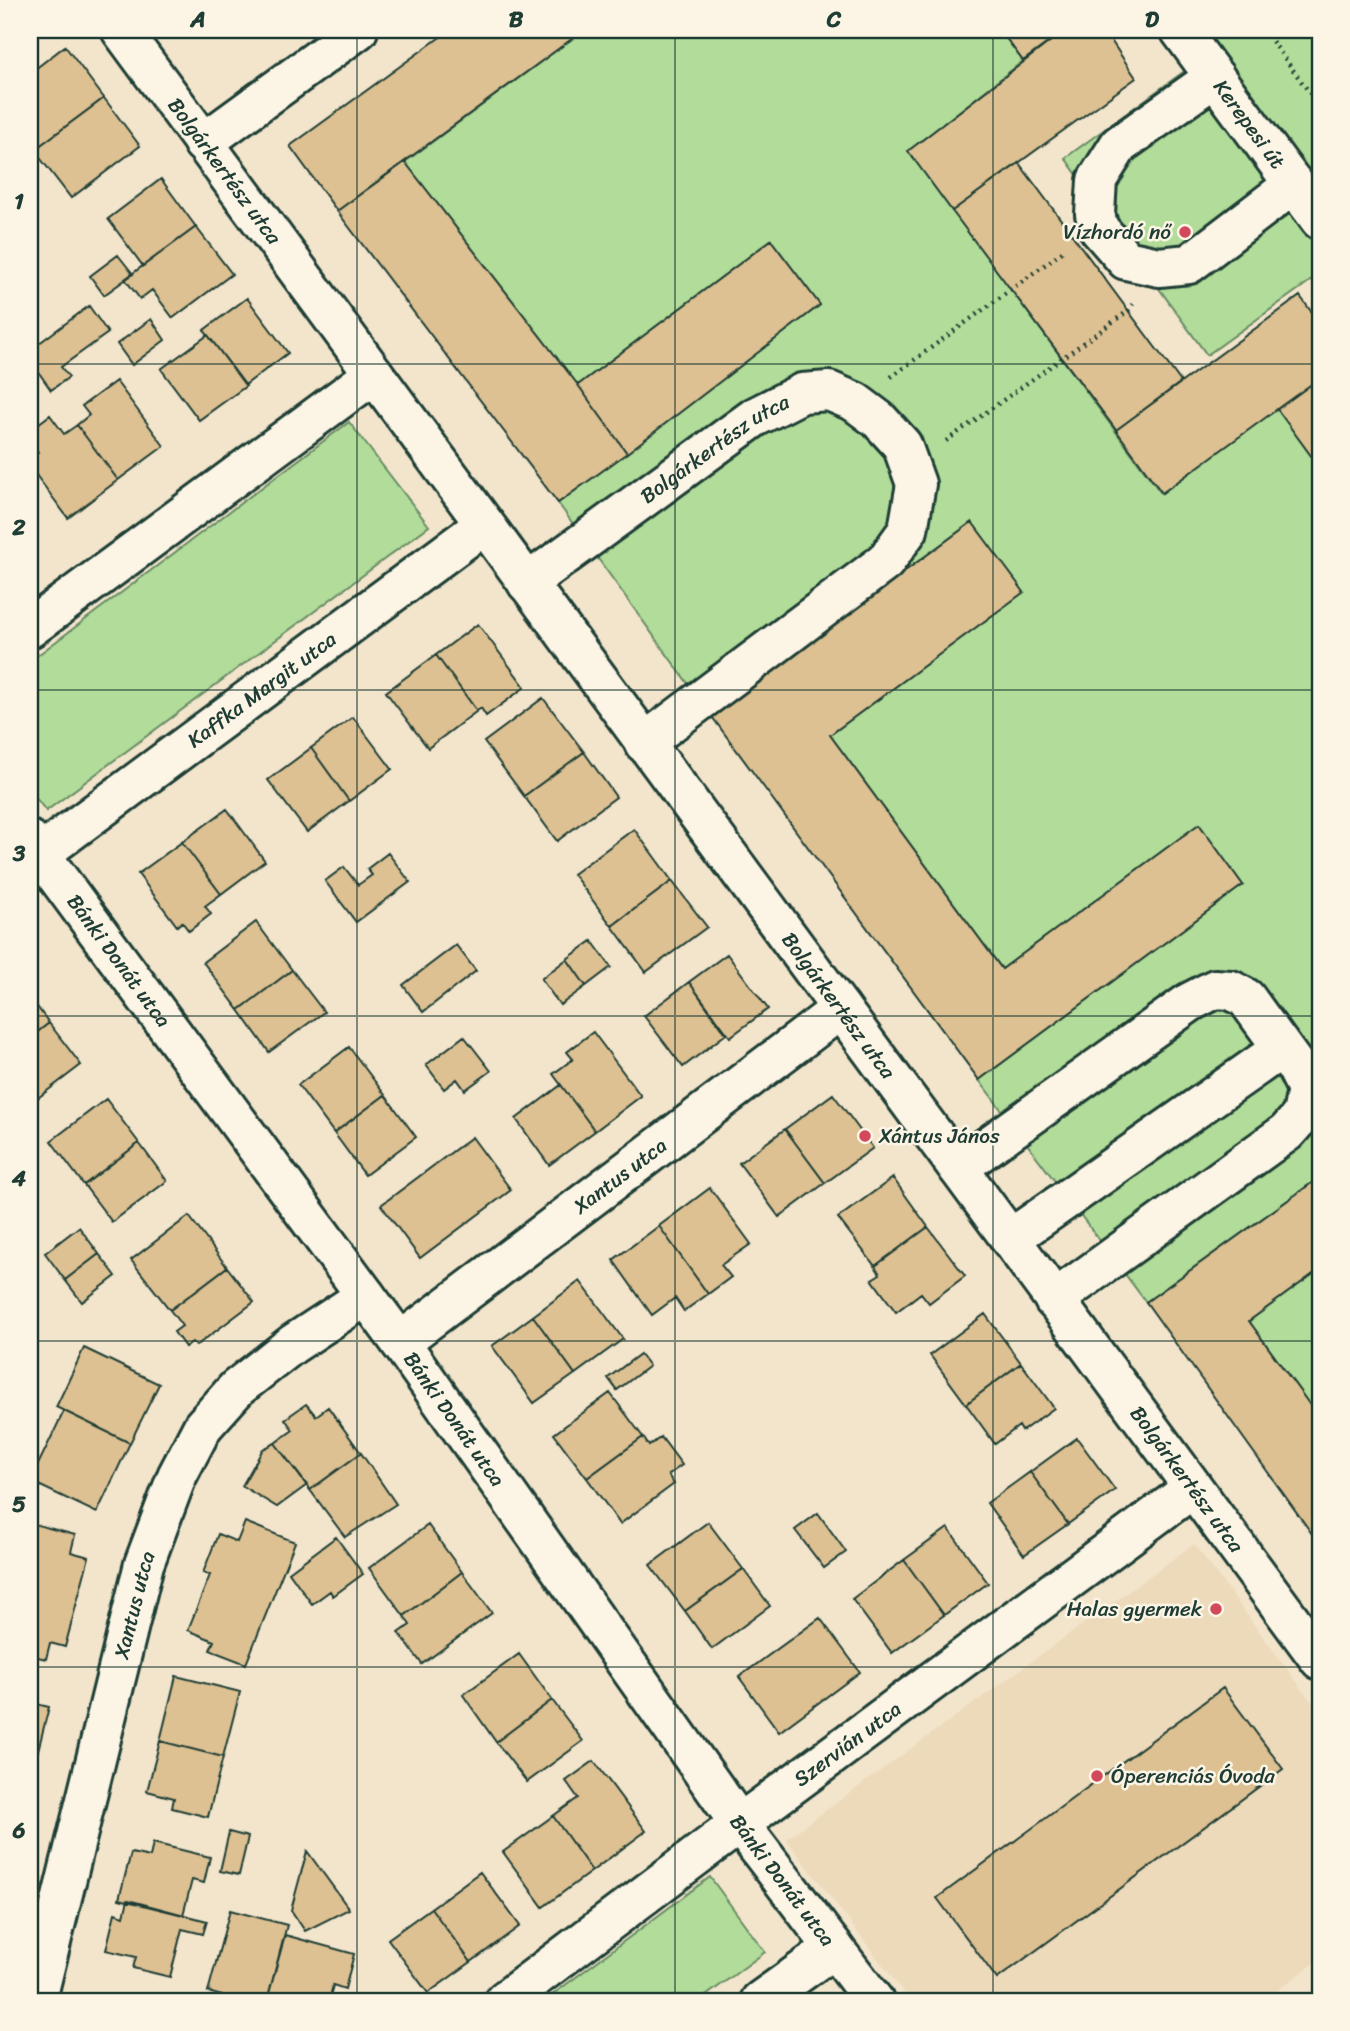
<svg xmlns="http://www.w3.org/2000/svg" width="1350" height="2031" font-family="Sriracha,sans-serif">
<rect width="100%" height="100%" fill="#f3e5cc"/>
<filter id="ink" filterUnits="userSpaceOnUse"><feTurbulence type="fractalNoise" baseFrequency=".0143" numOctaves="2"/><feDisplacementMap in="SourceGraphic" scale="14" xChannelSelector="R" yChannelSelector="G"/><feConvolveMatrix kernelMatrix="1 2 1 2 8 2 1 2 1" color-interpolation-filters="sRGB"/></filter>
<g filter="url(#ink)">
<!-- built -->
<path fill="#eddabb" d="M1194,1544L1320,1713V1959L1263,2001H910L786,1839Z"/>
<!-- green -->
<path fill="#b2dc99" stroke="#688c66" stroke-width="2" d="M584,30H1000L1023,61L909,151L1161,493L1277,409L1320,468V1177L1146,1302L979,1080L1243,885L1199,825L1002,969L830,735L1023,592L972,522L710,714L558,503L820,305L771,240L578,385L405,162Z
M1181,30H1320V274L1207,355L1065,158L1201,59Z
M349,422L429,526L46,811L30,790V661Z
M1320,1269V1419L1249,1321Z
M710,1877L765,1952L699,2001H544Z"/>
<!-- building -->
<path fill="#dec192" stroke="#1f3d34" stroke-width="2" d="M450,30H584L337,211L290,146Z
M1000,30H1065L1023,61Z
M1065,30H1104L1136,78L952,211L908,151Z
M65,46L104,98L30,153V73Z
M104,98L140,146L71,198L34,150Z
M405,162L578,385L627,453L558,503L337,211Z
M1019,163L1181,382L1116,430L952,211Z
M161,179L196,227L143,266L108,219Z
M196,227L232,274L173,318L152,290L140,299L125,279Z
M771,240L820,305L627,453L578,385Z
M118,255L133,274L104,295L90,276Z
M1300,296L1320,324V378L1162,493L1116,430Z
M247,298L288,353L245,385L204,330Z
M89,306L108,333L61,367L69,377L51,390L30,360V350Z
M151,319L165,340L132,365L117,344Z
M208,335L246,386L199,420L161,369Z
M1320,378V468L1277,409Z
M116,381L164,446L118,480L77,425L89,415L82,406Z
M50,415L64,434L77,425L118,480L68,518L30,467V459L38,452L30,440V430Z
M972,522L1024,592L830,735L1002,969L1199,824L1243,885L979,1080L710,714Z
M478,624L525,687L486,716L481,708L477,711L436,655Z
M436,655L477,711L428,748L386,692Z
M543,698L584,752L524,796L484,742Z
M353,717L392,769L349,801L311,748Z
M311,748L349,801L307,832L268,780Z
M584,752L616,797L557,841L524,796Z
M227,809L265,861L221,894L182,842Z
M634,829L672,881L612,926L573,874Z
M182,842L221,894L205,906L211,914L189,931L182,922L177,926L138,874Z
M388,853L410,882L356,922L325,881L344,867L358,885L372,875L367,869Z
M672,881L707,927L646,972L612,926Z
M256,922L292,970L239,1010L203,962Z
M592,941L611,967L586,986L567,959Z
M456,945L476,971L423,1012L403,985Z
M727,954L768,1009L730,1037L689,982Z
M567,959L586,986L560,1005L541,979Z
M292,970L324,1012L269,1052L239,1010Z
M689,982L726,1034L683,1067L644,1016Z
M30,997L49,1023L30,1038Z
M49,1023L81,1065L30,1104V1038Z
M593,1032L641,1096L595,1131L553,1074L573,1059L567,1052Z
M464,1036L491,1071L465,1090L457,1079L444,1089L426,1065Z
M349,1047L385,1095L334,1133L298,1085Z
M561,1085L595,1131L549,1165L516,1119Z
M833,1094L873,1148L825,1183L785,1129Z
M385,1095L416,1137L365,1175L334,1133Z
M106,1099L139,1143L84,1185L51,1141Z
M785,1129L825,1183L779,1217L739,1163Z
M472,1137L511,1190L420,1258L381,1205Z
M139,1143L167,1181L112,1222L84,1185Z
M1320,1177V1269L1249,1321L1320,1419V1545L1146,1302Z
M893,1178L928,1227L875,1266L838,1218Z
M710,1188L751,1244L721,1265L731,1277L708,1294L659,1226Z
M189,1216L227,1267L170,1310L131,1260Z
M659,1226L708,1294L684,1311L675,1298L652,1315L613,1260Z
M79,1227L99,1254L65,1280L45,1253Z
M928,1227L965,1276L929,1303L921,1293L896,1312L872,1279L880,1274L875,1266Z
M99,1254L116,1276L82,1302L65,1280Z
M227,1267L254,1302L196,1346L192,1342L185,1347L174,1332L182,1326L170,1310Z
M580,1281L623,1339L575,1374L533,1316Z
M985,1314L1021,1363L966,1404L930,1355Z
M533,1316L575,1374L534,1403L492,1346Z
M84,1348L159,1384L130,1443L56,1407Z
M640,1354L649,1366L617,1390L608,1378Z
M1021,1363L1054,1408L1022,1431L1019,1426L995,1444L966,1404Z
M610,1393L643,1437L587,1478L554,1434Z
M306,1404L316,1416L328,1407L361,1453L310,1490L275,1443L293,1430L285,1419Z
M64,1411L130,1443L97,1513L30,1481Z
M643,1437L649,1446L661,1437L682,1465L668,1475L674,1484L620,1524L587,1478Z
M1077,1438L1115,1490L1068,1524L1030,1472Z
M275,1443L307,1485L277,1507L242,1486L263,1449Z
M361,1453L396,1504L345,1537L310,1490Z
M1030,1472L1068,1524L1024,1555L987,1503Z
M818,1513L846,1552L824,1568L795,1530Z
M245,1522L295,1542L246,1664L210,1650L214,1641L188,1630L210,1575L203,1573L218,1534L237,1542Z
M708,1522L743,1569L685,1611L650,1565Z
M30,1523L75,1535L71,1552L89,1557L65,1647L50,1643L46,1659L30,1655Z
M428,1525L462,1572L404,1616L369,1568Z
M948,1528L988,1583L944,1615L904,1560Z
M336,1537L363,1574L333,1596L330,1591L312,1604L289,1572Z
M904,1560L944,1615L892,1653L852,1599Z
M743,1569L770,1606L712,1649L685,1611Z
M462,1572L492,1613L422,1664L399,1633L410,1625L404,1616Z
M820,1618L860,1672L779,1732L739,1677Z
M519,1654L552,1700L496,1742L463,1695Z
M176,1676L240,1692L223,1757L160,1741Z
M30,1687L36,1689L32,1703L49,1707L30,1782Z
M1223,1688L1283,1769L997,1979L937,1898Z
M552,1700L583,1741L527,1782L496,1742Z
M160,1741L223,1757L208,1817L172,1808L174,1798L147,1791Z
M594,1761L646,1831L592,1871L553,1816L578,1798L566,1781Z
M553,1816L592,1871L543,1907L503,1852Z
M229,1832L248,1837L239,1875L220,1871Z
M153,1843L210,1857L204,1883L192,1880L183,1915L119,1899L131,1853L150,1857Z
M307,1851L349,1909L305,1931L291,1910Z
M480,1872L520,1926L471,1962L431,1908Z
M128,1900L207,1921L203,1934L182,1929L170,1977L133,1968L136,1957L106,1950L115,1913L124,1916Z
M431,1908L471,1962L428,1993L388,1939Z
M230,1910L287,1925L267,2001H235L236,2000L208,1992Z
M285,1935L354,1954L345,1989L333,1985L329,2001H267Z"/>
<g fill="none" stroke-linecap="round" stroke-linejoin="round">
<!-- minor casing -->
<g stroke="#1f3d34" stroke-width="44">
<g id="minor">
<path id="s1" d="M121,30L1320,1660"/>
<path id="s2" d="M1180,30L1320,220"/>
<path d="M1215,77L1119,145L1097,180L1095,214L1099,229L1126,260L1159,267L1189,264L1294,184"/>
<path d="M203,143L358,30"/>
<path id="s3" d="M527,583L755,417L802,393L829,391L855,402L879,420L902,445L916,484L908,530L885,562L644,743"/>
<path d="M30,628L374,374"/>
<path id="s4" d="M30,840L400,1342L739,1823L874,2001"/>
<path id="s5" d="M40,854L484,525"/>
<path d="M958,1168L1190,1002L1215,989L1231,990L1246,998L1296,1067L1307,1089L1302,1115L1287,1132L1054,1300"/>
<path d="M1010,1239L1271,1056"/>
<path id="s6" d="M400,1342L841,1009"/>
<path id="s7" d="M38,1995L144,1564L177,1476L203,1426L237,1388L293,1344L366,1296"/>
<path id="s8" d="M504,2001L711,1845L1193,1488"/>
<path d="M760,2001L834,1948"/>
</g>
</g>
<!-- path -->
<path stroke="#1f3d34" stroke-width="4.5" stroke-dasharray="2 5" stroke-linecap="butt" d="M1264,30L1320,107
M891,377L1065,250
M946,441L1128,311L1133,304"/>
<!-- minor -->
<use href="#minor" stroke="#fcf5e5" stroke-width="38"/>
</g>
</g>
<!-- grid -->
<path fill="none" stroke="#1f3d34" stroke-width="2" stroke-opacity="0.55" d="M357,30V2001M675,30V2001M993,30V2001M30,364H1320M30,690H1320M30,1016H1320M30,1341H1320M30,1667H1320"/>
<!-- markers -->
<g fill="#d1495b" stroke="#fcf5e5" stroke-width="2.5">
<circle cx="1185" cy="232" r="7"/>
<circle cx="865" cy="1136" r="7"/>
<circle cx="1216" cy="1609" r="7"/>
<circle cx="1097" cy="1776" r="7"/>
</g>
<g text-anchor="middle" stroke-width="5" stroke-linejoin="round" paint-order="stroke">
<!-- street labels -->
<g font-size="21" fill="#1f3d34" stroke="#fcf5e5">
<text dy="7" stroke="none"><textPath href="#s2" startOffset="117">Kerepesi út</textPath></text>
<text dy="7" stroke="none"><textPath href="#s1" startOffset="175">Bolgárkertész utca</textPath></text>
<text dy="7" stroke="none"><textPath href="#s3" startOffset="231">Bolgárkertész utca</textPath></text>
<text dy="7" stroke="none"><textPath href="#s5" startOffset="276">Kaffka Margit utca</textPath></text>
<text dy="7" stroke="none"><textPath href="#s4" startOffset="150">Bánki Donát utca</textPath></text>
<text dy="7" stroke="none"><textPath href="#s1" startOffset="1211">Bolgárkertész utca</textPath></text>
<text dy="7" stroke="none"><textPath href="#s6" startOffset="276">Xantus utca</textPath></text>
<text dy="7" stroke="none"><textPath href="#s4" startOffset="718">Bánki Donát utca</textPath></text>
<text dy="7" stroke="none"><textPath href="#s1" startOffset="1799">Bolgárkertész utca</textPath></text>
<text dy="7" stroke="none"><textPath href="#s7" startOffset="402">Xantus utca</textPath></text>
<text dy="7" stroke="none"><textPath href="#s8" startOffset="429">Szervián utca</textPath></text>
<text dy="7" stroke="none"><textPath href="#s4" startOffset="1284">Bánki Donát utca</textPath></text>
</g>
<!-- poi labels -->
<g font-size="21" fill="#1f3d34" stroke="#fcf5e5" text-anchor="end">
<text x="1171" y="239">Vízhordó nő</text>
<text x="879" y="1143" text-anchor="start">Xántus János</text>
<text x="1202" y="1616">Halas gyermek</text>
<text x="1111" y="1783" text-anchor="start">Óperenciás Óvoda</text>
</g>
</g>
<!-- margin -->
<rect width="1350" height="2031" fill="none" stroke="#fcf5e5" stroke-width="77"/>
<rect x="38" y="38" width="1274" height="1955" fill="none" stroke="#1f3d34" stroke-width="2.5"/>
<g font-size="23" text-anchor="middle" font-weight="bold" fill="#1f3d34">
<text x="198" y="27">A</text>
<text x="516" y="27">B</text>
<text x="834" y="27">C</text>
<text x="1152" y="27">D</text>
<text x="19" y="209">1</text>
<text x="19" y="535">2</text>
<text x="19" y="861">3</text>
<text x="19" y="1186">4</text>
<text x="19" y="1512">5</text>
<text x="19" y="1838">6</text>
</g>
</svg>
